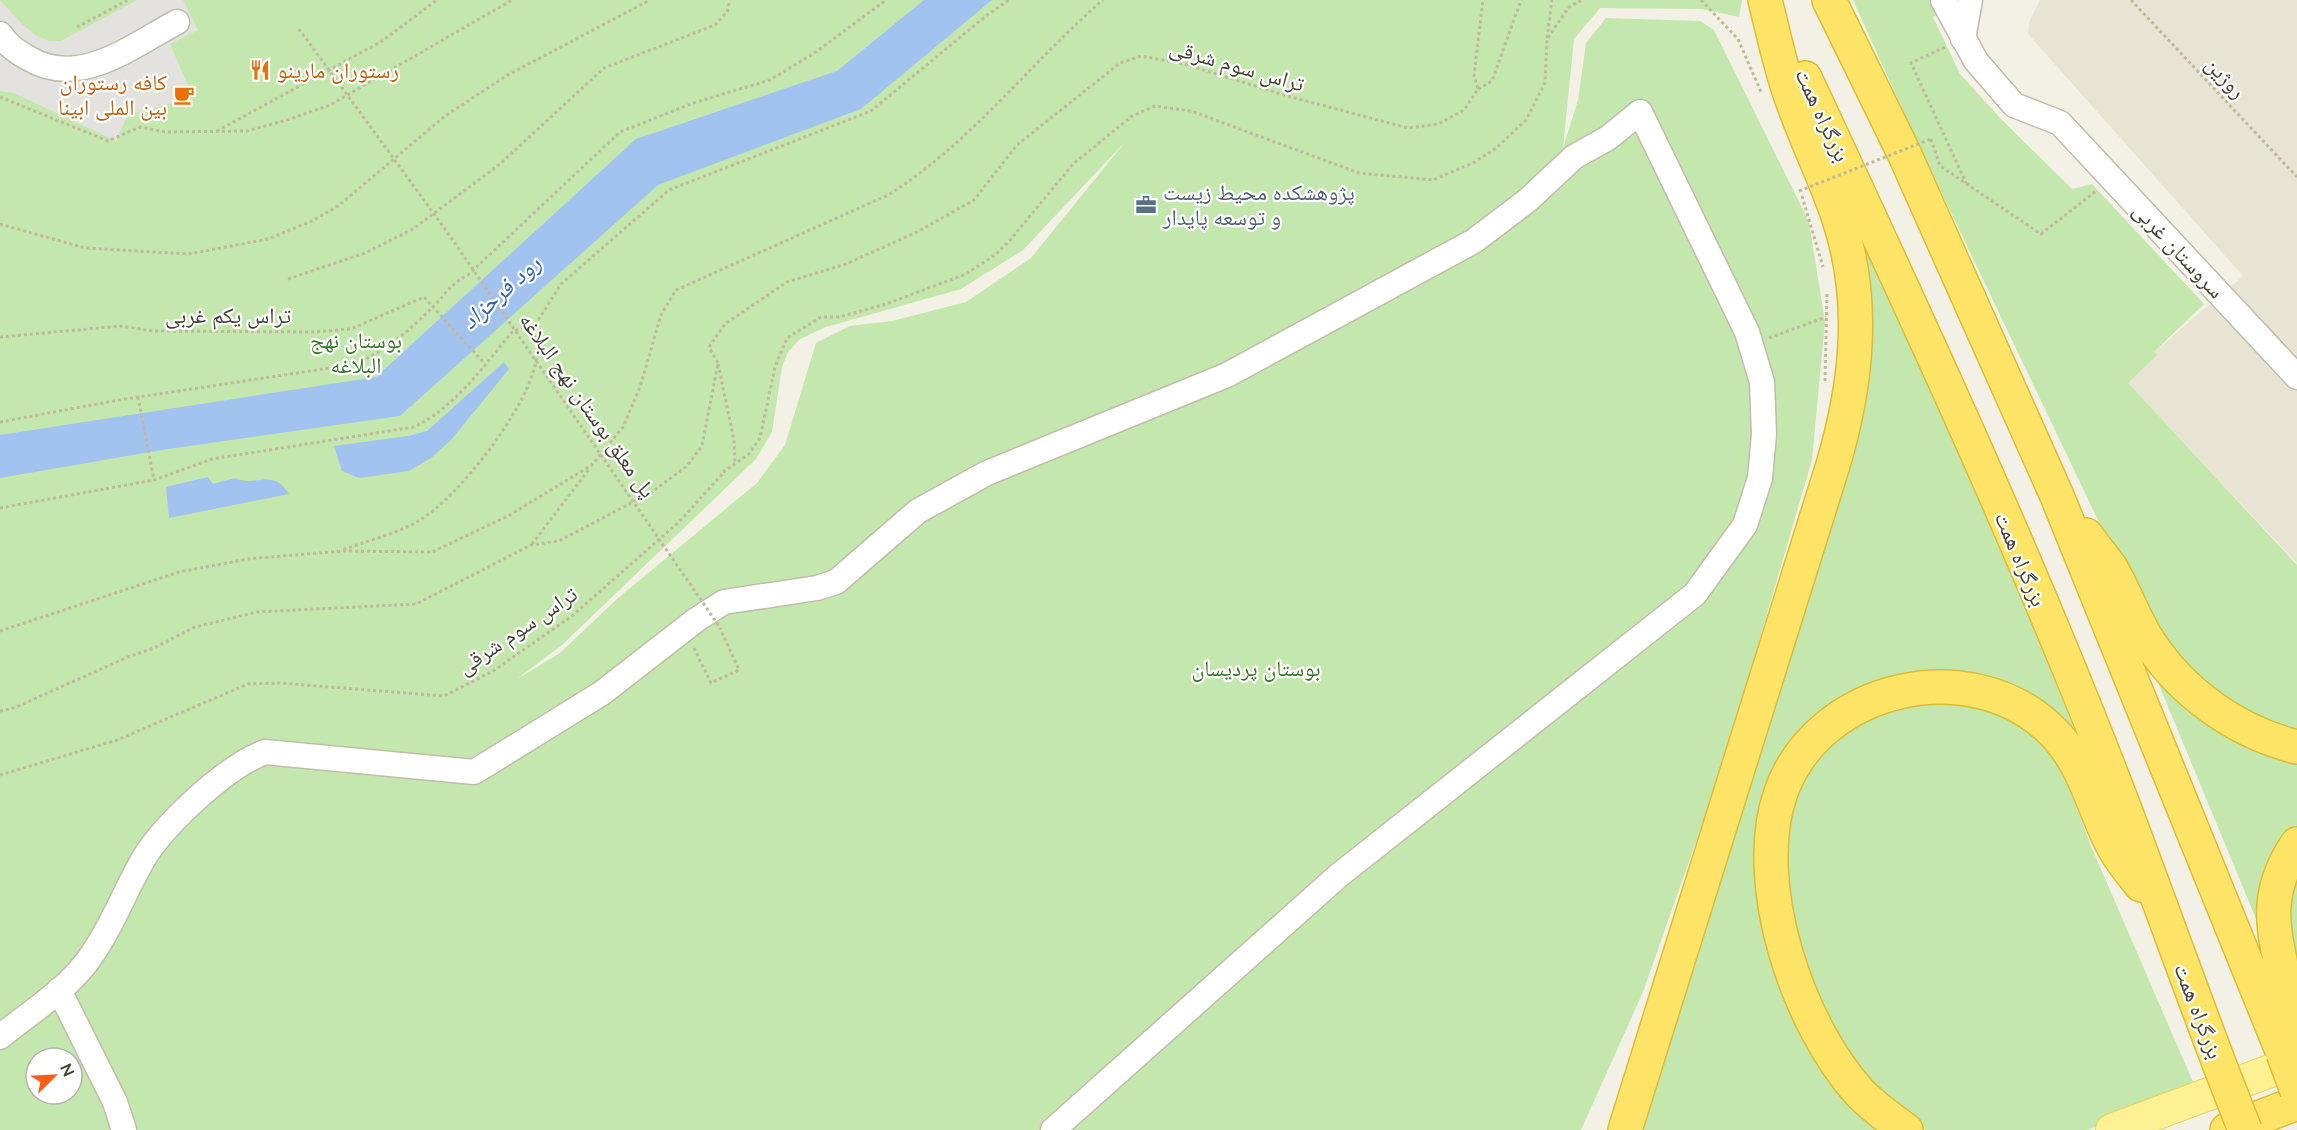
<svg xmlns="http://www.w3.org/2000/svg" width="2297" height="1130" font-family="Mulish,'Noto Naskh Arabic',sans-serif">
<rect width="100%" height="100%" fill="#f3f1e6"/>
<!-- residential -->
<path fill="#e7e4d4" d="M2040,0H2297V563L2127,383L2154,352L2243,276L2028,34L2029,22Z"/>
<!-- green -->
<path fill="#c4e7ae" fill-rule="evenodd" d="M0,0H1742L1739,17L1702,9L1600,8L1574,39L1563,148L1578,100L1586,43L1606,18L1700,21L1714,30L1809,222L1825,322L1812,460L1721,771L1643,992L1581,1130H0ZM1125,142L1031,258L966,302L892,321L850,326L816,343L785,445L757,483L618,598L560,653L517,679L562,645L756,459L772,432L782,367L788,352L800,339L826,327L961,289L1023,250ZM36,1058H72V1094H36Z
M1853,0H1965L1933,17L1960,74L2002,120L2072,189L2092,184L2204,304L2154,352L2157,355L2128,383L2297,565V738L2204,691L2139,606L1914,135Z
M1847,199L2036,633L2099,792L2076,749L1933,679L1787,763L1781,963L1885,1130H1634L1846,447Z
M2142,644L2297,753V830L2264,938Z
M1915,695L2004,711L2054,747L2091,846L2193,1082L2111,1122L2087,1130H1925L1892,1111L1825,1024L1787,912L1784,818L1820,742Z
M2297,855V993L2290,972L2289,870Z"/>
<!-- parking -->
<path fill="#e3e2de" d="M0,0L22,24L37,36L49,41H61L137,0H183L198,30L170,44L193,97L132,114L126,119L116,141L14,93L0,91Z"/>
<!-- water -->
<path fill="#a2c3f0" d="M924,0H992L861,109L658,185L400,416L162,450L0,478V435L376,377L636,139L837,71Z
M504,362L509,369L451,440L431,458L409,471L359,478L342,471L334,446L408,436L427,431Z
M208,477L213,484L235,478C255,488 273,467 289,494L169,518L166,487Z"/>
<g fill="none" stroke-linecap="round" stroke-linejoin="round">
<!-- minor casing -->
<g stroke="#c1bdab" stroke-width="27">
<path id="minor" d="M1943,0L1976,61L2014,105L2060,123L2297,377
M0,34C8,46 16,51 28,58C79,89 132,46 177,22
M1963,39L1970,0
M59,990L115,1102L124,1130
M0,1037C30,1012 66,991 89,959C110,930 122,898 139,867C158,829 225,767 265,752L474,772L602,693L696,620L724,602L817,588L836,582L918,511L987,473L1227,375L1474,241L1528,200L1574,157L1608,138L1640,112L1747,332L1762,382L1764,434L1760,478L1745,525L1695,594L1338,876L1053,1130"/>
</g>
<!-- major casing -->
<g stroke="#e3d263" stroke-width="34">
<path id="major" d="M2112,1130L2297,1061"/>
</g>
<!-- highway casing -->
<g stroke="#dcbb36" stroke-width="36">
<path id="highway" d="M1829,0L1904,153L2057,496L2283,1053
M1805,78C1916,316 2028,556 2122,802C2156,892 2188,982 2222,1071
M2086,535C2094,546 2103,557 2111,568C2125,592 2134,619 2149,642C2183,694 2237,732 2297,747
M2284,1045C2285,1035 2288,1024 2288,1013C2284,946 2253,910 2297,844
M1625,1130L1833,465C1857,384 1866,301 1839,219C1826,180 1808,144 1794,105C1781,72 1774,35 1765,0
M1906,1130C1890,1119 1874,1107 1860,1093C1798,1025 1749,882 1781,792C1819,686 1969,652 2050,729C2084,761 2092,805 2112,844C2119,859 2131,872 2141,885
M2227,1130L2297,1103"/>
</g>
<!-- path -->
<path stroke="#c0b999" stroke-width="3" stroke-dasharray="3 3" stroke-linecap="butt" d="M1701,0L1738,39L1761,92
M2131,0L2297,177
M77,27L128,0
M1547,38L1552,0
M1945,47L1911,63L1966,183
M1478,89L1492,81L1521,0
M0,97L108,141L140,127L166,132L247,131L290,119L330,105L512,0
M217,131L382,41L437,0
M1931,139L1940,166L2041,234L2096,191
M1802,196L1823,267
M0,224L85,248L189,254L268,239L312,221L338,206L445,116L506,76L650,0
M288,279L365,253L413,229L500,164L604,68L715,25L727,12L730,0
M532,330L561,284L669,190L871,111L987,15L1009,0
M0,337L121,326L153,331L315,332L351,329L424,297L485,364
M1769,338L1826,317
M718,364L734,440L735,464
M1825,381L1827,294
M138,397L154,480
M0,422L119,400L349,365C381,356 410,330 434,306C448,291 448,286 468,275L620,132L693,103L770,80L816,52L886,0
M723,472L749,454L760,438L775,367L787,338L821,317H839L886,304L966,274L995,255L1011,239L1073,164L1132,116L1155,106L1191,111L1359,173L1433,180L1473,163L1495,149L1526,120L1545,83L1547,39L1569,7L1582,0
M0,508L154,480L212,459L414,427C454,408 484,366 512,332L523,327L531,330L539,341C537,351 537,362 533,372C521,415 458,497 420,520C397,534 368,540 343,550
M532,544L590,468
M0,631L179,572L248,559L342,551L432,552L508,516L592,465L623,427L640,387L661,315L676,290L888,195C970,144 1030,63 1103,0
M694,648L711,683L739,670L720,628
M0,711L14,708L128,657L154,648L195,627L257,612L416,604L531,545L559,541L652,492L687,466L702,446L718,363L709,347L725,324L787,282L846,264L917,232L974,200L1017,145L1120,63L1141,56L1184,64L1291,97L1408,128L1438,124L1464,110L1478,89L1474,76L1483,0
M0,775L117,740L248,684L279,683L444,696L493,671L572,616L680,521L725,471"/>
<!-- minor -->
<use href="#minor" stroke="#fff" stroke-width="24"/>
<!-- major -->
<use href="#major" stroke="#fdf194" stroke-width="32"/>
<!-- highway -->
<use href="#highway" stroke="#fde466" stroke-width="33"/>
<!-- highway-bridge casing -->
<g stroke="#dcbb36" stroke-width="36" stroke-linecap="butt">
<path id="highway-bridge" d="M2283,1053L2297,1091
M2222,1071L2245,1130"/>
</g>
<!-- path-bridge -->
<path stroke="#c0b999" stroke-width="3" stroke-dasharray="3 3" stroke-linecap="butt" d="M299,29L445,229L719,626
M1799,191L1931,139"/>
<!-- highway-bridge -->
<use href="#highway-bridge" stroke="#fde466" stroke-width="33"/>
</g>
<!-- icons -->
<defs>
<g id="restaurant-bare" transform="scale(1.62)"><path d="M-5-6h1v4h1v-4h1v4h1v-4h1v5L-1.5 .5V6h-2V.5L-5-1ZM5-6V6H3V1.5H1.5Q1.5-4 5-6Z" fill="#e8710a" stroke="#fff" stroke-width="2.5" paint-order="stroke"/></g>
<g id="cafe-bare" transform="scale(1.62)"><path d="M-5.5-4.5H6V0H3Q3 3.5 0 3.5H-2.5Q-5.5 3.5-5.5 0ZM3-3.2v2h1.7v-2ZM-6 4.5H4V6H-6Z" fill="#e8710a" stroke="#fff" stroke-width="2.5" paint-order="stroke"/></g>
<g id="office-bare" transform="scale(1.62)"><path d="M-6-3h4V-5.5h4V-3h4V5H-6ZM-1-4.5V-3h2v-1.5ZM-6 0V1H6V0Z" fill="#5c6f8a" stroke="#fff" stroke-width="2.5" paint-order="stroke"/></g>
</defs>
<g fill-rule="evenodd">
<use href="#restaurant-bare" x="260" y="70"/>
<use href="#cafe-bare" x="184" y="95"/>
<use href="#office-bare" x="1146" y="205"/>
</g>
<g text-anchor="middle" stroke-width="4.5" stroke-linejoin="round" paint-order="stroke">
<!-- street labels -->
<g font-size="22" fill="#454235" stroke="#fff">
<text transform="translate(1237 65) rotate(16)" y="8">تراس سوم شرقی</text>
<text transform="translate(2226 77) rotate(47)" y="8">روژین</text>
<text transform="translate(1823 115) rotate(65)" y="8">بزرگراه همت</text>
<text transform="translate(2179 250) rotate(47)" y="8">سروستان غربی</text>
<text x="228" y="323">تراس یکم غربی</text>
<text transform="translate(588 405) rotate(55)" y="8">پل معلق بوستان نهج البلاغه</text>
<text transform="translate(2021 559) rotate(67)" y="8">بزرگراه همت</text>
<text transform="translate(517 630) rotate(-34)" y="8">تراس سوم شرقی</text>
<text transform="translate(2199 1011) rotate(69)" y="8">بزرگراه همت</text>
</g>
<!-- food labels -->
<g font-size="22" fill="#c56008" stroke="#fff" text-anchor="start">
<text x="277" y="78">رستوران مارینو</text>
<text x="167" y="90" text-anchor="end">کافه رستوران<tspan x="167" dy="25">بین الملی ابینا</tspan></text>
</g>
<!-- service labels -->
<g font-size="22" fill="#4e5e75" stroke="#fff" text-anchor="start">
<text x="1163" y="200">پژوهشکده محیط زیست<tspan x="1163" dy="25">و توسعه پایدار</tspan></text>
</g>
<!-- park labels -->
<g font-size="22" fill="#397629" stroke="#fff">
<text x="356" y="348">بوستان نهج<tspan x="356" dy="25">البلاغه</tspan></text>
<text x="1256" y="676">بوستان پردیسان</text>
</g>
<!-- water labels -->
<g font-size="24" font-style="italic" fill="#2f64b0" stroke="#fff">
<text transform="translate(501 292) rotate(-42)" y="8">رود فرحزاد</text>
</g>
</g>
<!-- north arrow -->
<g transform="translate(54 1076) rotate(66)"><circle r="28" fill="#ffffff" stroke="#b5b3ae" stroke-width="1.5"/>
<path d="M0-4.5L10 22L0 15L-10 22Z" fill="#f95e17"/>
<text y="-9" font-size="16" font-weight="bold" text-anchor="middle" fill="#454235">N</text>
</g>
</svg>
